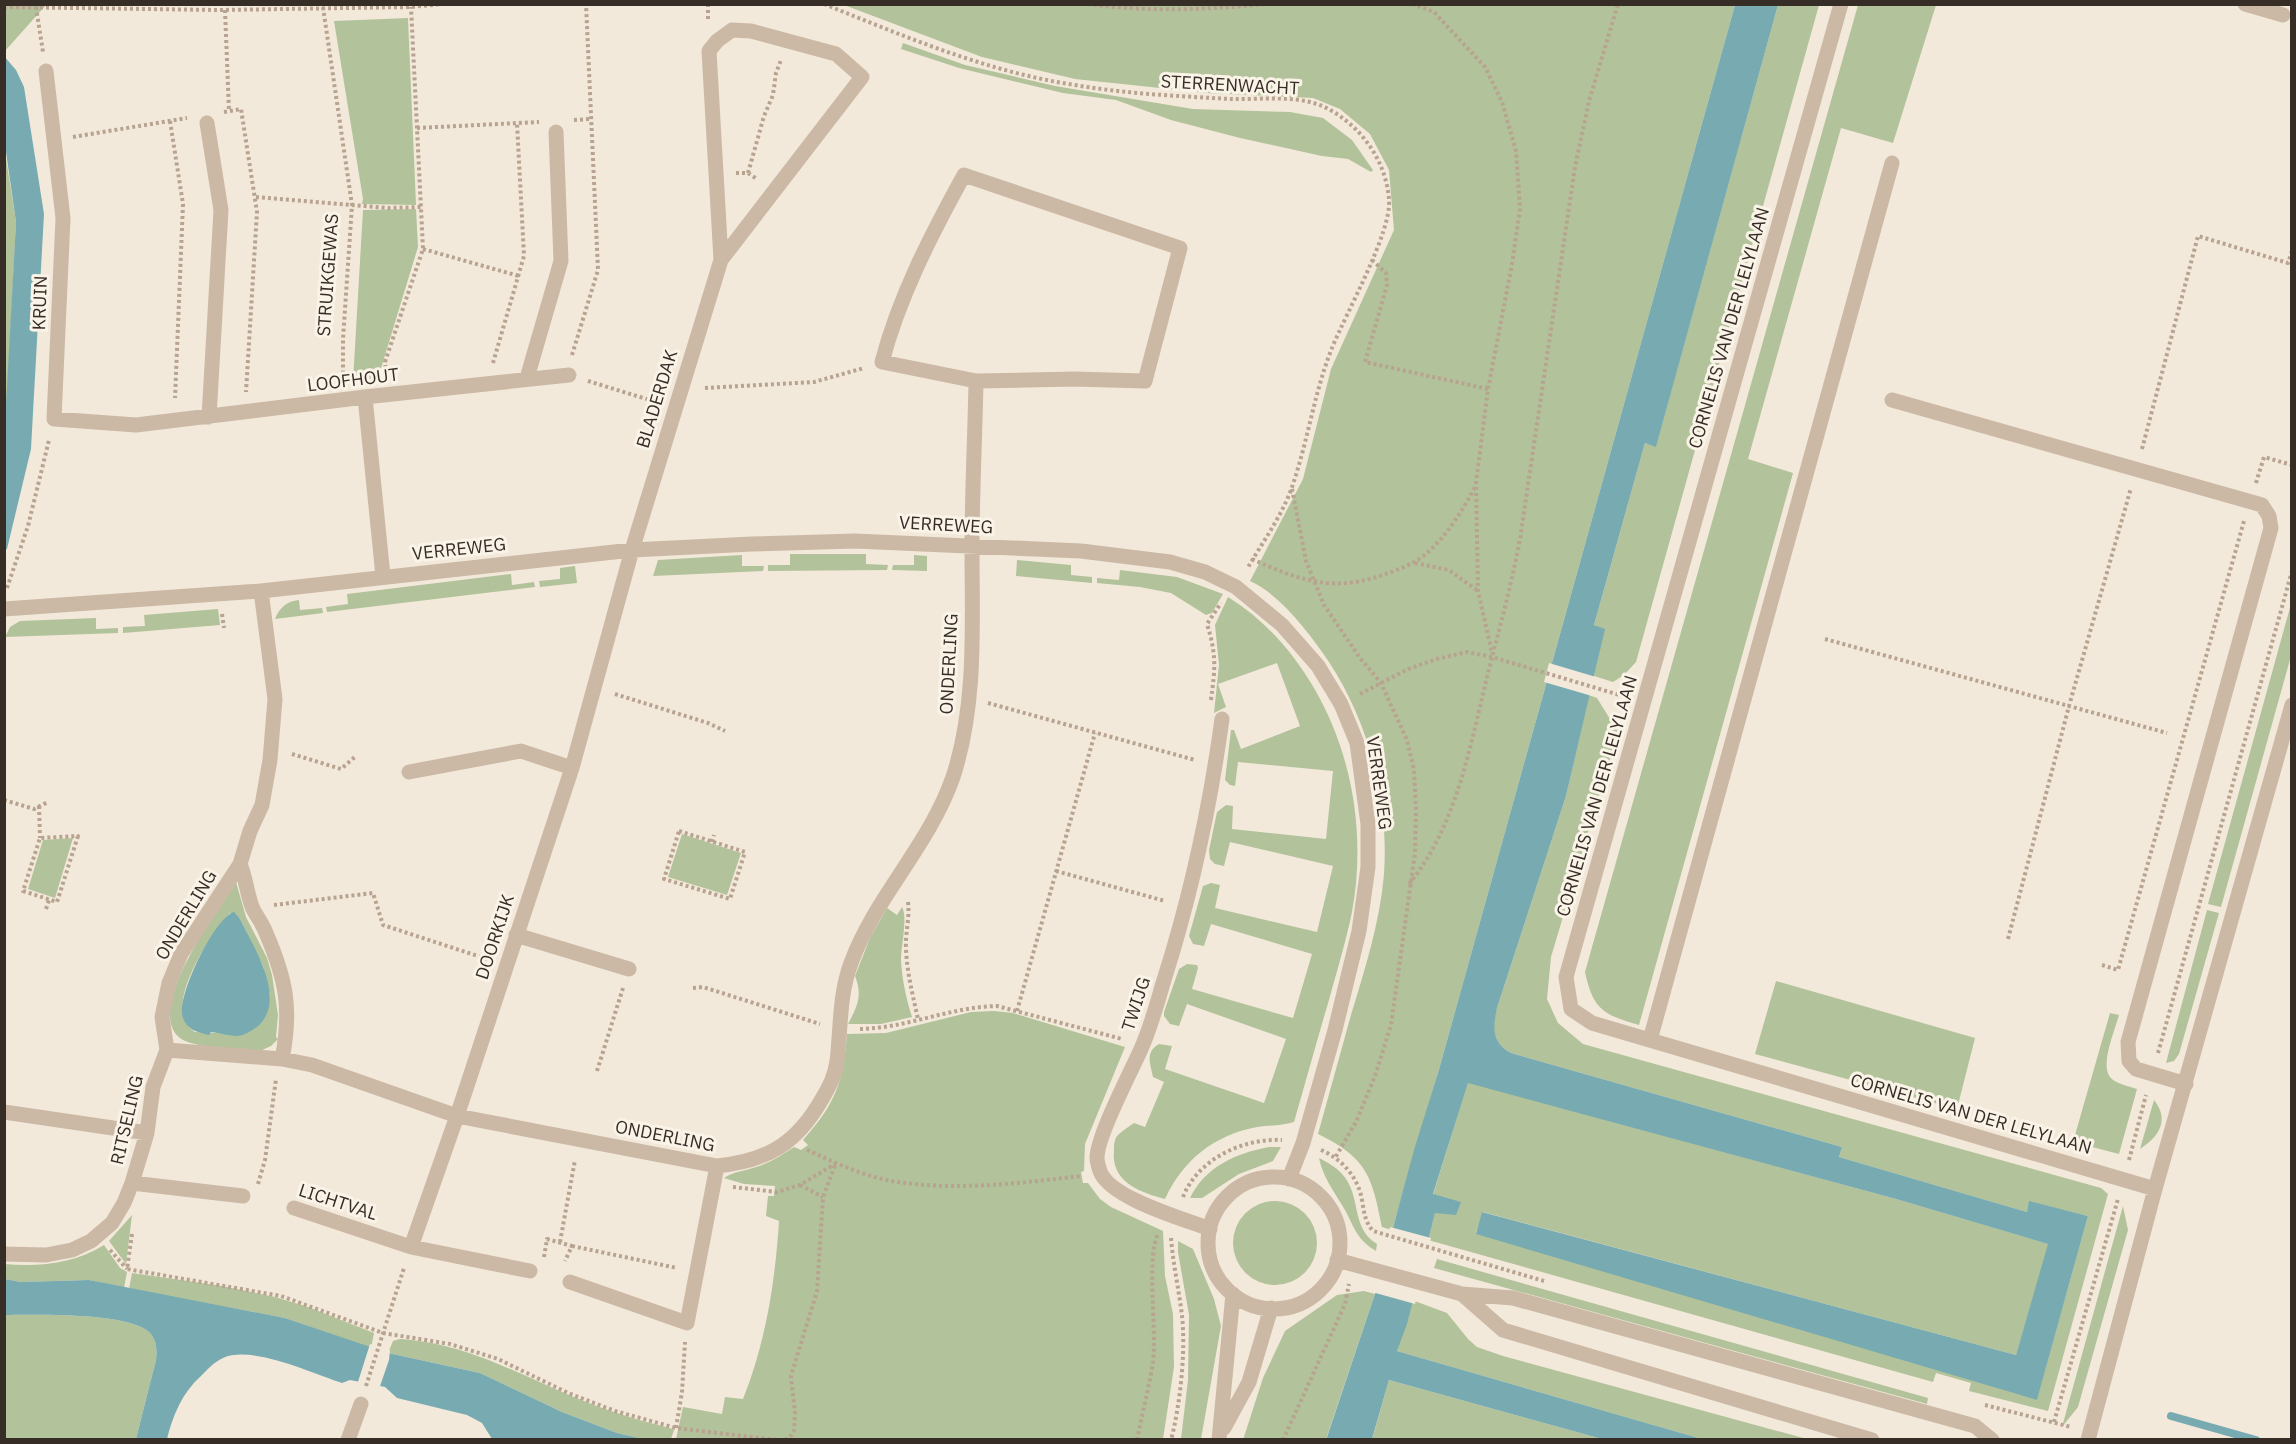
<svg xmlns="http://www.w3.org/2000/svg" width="2296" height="1444" font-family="'IBM Plex Sans',sans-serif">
<rect width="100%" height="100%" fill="#f3e9da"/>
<!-- green -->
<path fill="#b2c29a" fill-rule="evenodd" d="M5,4L46,5L5,51L4,5Z
M844,5H1735L1438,1073L1392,1230L1382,1227C1372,1176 1367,1158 1318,1134C1329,1094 1340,1055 1351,1015C1365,969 1380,922 1384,874C1389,800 1369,723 1329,662C1310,634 1281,595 1250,581L1303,479L1331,369L1394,230L1389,170L1370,134L1340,109L1313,98L1207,93L1075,79L982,57Z
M1778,5H1819L1636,662L1624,675L1613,682L1594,676L1604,630L1594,625L1645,443L1656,446Z
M1858,5H1936L1893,143L1841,128L1748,459L1793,473L1639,1025C1603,1015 1593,1009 1585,972Z
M408,18L416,205L362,204L363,199L334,21Z
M903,43L965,65L1055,86L1193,109L1290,112L1323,118L1352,140L1373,170L1371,172L1348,159L1322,156L1240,138L1171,120L1116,100L1063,93L959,68L901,49Z
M4,145L16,222L5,441H4Z
M416,209L418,247L378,378L353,381L363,210Z
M790,554H866V564L888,565L887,570L768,571V565H790Z
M742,555V566H764L763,571L653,576L658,560Z
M914,555L927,556V571L892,570L893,565H914Z
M1017,560L1071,565V575L1092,577V583L1016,576Z
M575,566L577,583L540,587L539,581L560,579V568Z
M1120,570L1177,577L1223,594L1212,613L1206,615L1171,593L1140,587L1097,583V578L1119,580Z
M511,574L512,585L534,582L535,587L327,612L326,607L348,604L347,594Z
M1228,597C1265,620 1292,651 1314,688C1353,755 1366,836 1352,912C1346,941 1337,971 1329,1000C1317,1040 1306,1081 1294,1122C1282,1126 1270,1125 1257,1127C1214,1135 1183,1160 1165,1199C1141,1193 1111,1182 1114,1152C1114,1145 1114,1138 1119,1134C1123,1130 1129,1127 1134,1123L1145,1127L1164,1082L1153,1077C1150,1063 1145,1052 1159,1044L1172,1046L1165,1069L1264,1103L1286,1039L1187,1004L1179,1026L1170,1024L1164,1016V1012L1179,969L1187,964L1197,965L1198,968L1192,989L1293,1018L1312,954L1211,924L1204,946L1193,944L1189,936L1203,886L1211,883L1220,885L1215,908L1317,932L1333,866L1230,842L1224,866L1215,864L1210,859L1209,850L1217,812L1226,805L1233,806L1232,829L1326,839L1333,771L1238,762L1235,786L1230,785L1225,780L1231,730H1234L1241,749L1300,726L1277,663L1218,684L1226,707L1214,713L1219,665L1215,625Z
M299,600L300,610L322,608L323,613L275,619C279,608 287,601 299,600Z
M2291,604V656L2221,907L2208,904Z
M218,609L220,625L123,633V627L145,626L144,615Z
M96,618V629L118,628V633L5,637L10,627L20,621Z
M1589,695L1597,698L1618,732L1551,957L1547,999L1558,1023L1583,1044L2101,1188L2108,1194L2048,1411L1969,1391L1971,1383L1936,1373L1933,1382L1428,1240L1435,1212L1460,1203L1433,1195L1468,1082L1896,1199L2049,1244L2016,1355L1483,1212L1476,1233L2037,1399L2088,1216L2030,1202L2027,1212L1839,1157L1842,1147L1511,1053C1491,1042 1492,1028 1497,1008L1566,796Z
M682,834L741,853L727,895L668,877Z
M73,838L55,898L28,889L43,840Z
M236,882L246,917L267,958L272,975L278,1015L276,1037L278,1039L271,1046L260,1051C242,1049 197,1048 183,1040C139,1015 219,909 236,882ZM230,913L240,919L263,966L270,996L266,1015L235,1034L195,1032C159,1010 210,935 230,913Z
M902,907C908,917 901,946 901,960C902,979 906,998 912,1017L881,1024H848C857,1007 863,996 855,976L870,938L887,908L897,915Z
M2207,910L2219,913L2179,1054L2174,1061L2166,1063Z
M1776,981L1975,1038L1957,1109L1755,1054Z
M994,1011L1013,1013L1125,1047L1085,1144L1084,1171L1081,1172L1083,1183H1088L1100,1199L1111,1207L1163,1231L1165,1276L1173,1314L1174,1367L1163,1439H676L683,1407L722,1414L725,1397L743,1399C766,1341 775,1283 779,1221L766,1216L768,1196H774L775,1186L744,1184L724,1178C734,1171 745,1171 756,1167C770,1163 782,1155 794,1147L801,1150L808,1145L803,1140C836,1103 843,1083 847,1034L886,1033L971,1012Z
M2110,1013L2119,1015C2115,1030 2100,1064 2110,1077C2116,1084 2128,1086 2137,1089L2119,1154L2073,1142Z
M2154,1100C2170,1120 2159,1137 2140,1149Z
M1269,1147H1281L1273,1161L1239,1174L1202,1198H1190C1205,1167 1236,1153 1269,1147Z
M1319,1158C1327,1162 1336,1167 1342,1174C1362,1195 1350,1228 1377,1244L1376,1251C1354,1238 1354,1224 1342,1205C1332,1188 1323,1177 1319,1158Z
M1233 1243a42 42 0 1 1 84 0a42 42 0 1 1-84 0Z
M2123,1206L2128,1230L2078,1407L2062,1427Z
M132,1215L126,1264L109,1241Z
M1178,1241L1193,1249L1214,1299L1221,1326L1201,1439H1181L1188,1380L1189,1315L1178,1252Z
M104,1245L120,1268L127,1272L124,1288L89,1280L21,1282L5,1279L4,1264C40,1267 73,1264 104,1245Z
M1437,1259L1928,1398L1927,1404L1434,1268Z
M132,1273L222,1286L275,1297L308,1307L374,1333L371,1348L285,1318L129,1289Z
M1364,1291L1375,1294L1326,1439L1243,1440L1263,1378L1285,1331L1337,1295Z
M1412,1300L1447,1313L1468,1339L1477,1347L1503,1356L1807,1439H1702L1397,1351Z
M5,1315C35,1315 130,1312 150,1333C157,1341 157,1351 156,1360L136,1439L5,1440Z
M400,1339C464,1343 512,1371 569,1395C602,1409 636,1420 670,1428L674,1430L671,1439H643L617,1433L562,1412L480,1373L388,1353L393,1341Z
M1389,1380L1602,1439L1372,1440Z"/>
<!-- water -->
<path fill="#78abb1" d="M1735,5H1778L1656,447L1645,443L1594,625L1605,629L1566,796L1497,1008C1493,1028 1491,1042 1511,1053L1842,1147L1839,1157L2027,1212L2029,1201L2088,1216L2037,1400L1476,1234L1482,1212L2016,1355L2048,1244L1896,1199L1468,1083L1433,1194L1461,1202L1456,1215L1435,1213L1407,1324L1397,1351L1702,1439H1602L1389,1380L1372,1439L1326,1440L1375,1294L1414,1150L1438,1073Z
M4,56L16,70L24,87L44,214L31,449L7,549L5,550L4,441L16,222L5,145Z
M234,912L240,919C253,946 288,999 258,1026C253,1030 244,1036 237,1036C231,1036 219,1033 211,1032L209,1035C197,1032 187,1030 183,1018C175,998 215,917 234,912Z
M5,1279L21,1282L89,1280L285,1318L388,1353L480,1373L562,1412L617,1433L643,1439H492L482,1423L467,1415L397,1398L385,1387L350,1380L342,1383C311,1373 252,1345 223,1358C214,1362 207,1370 201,1376C182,1393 173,1415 167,1439H136L156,1360C157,1351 157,1341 150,1333C130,1312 35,1315 5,1315Z"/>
<!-- pier -->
<path fill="#f3e9da" d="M1549,663L1596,677L1592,696L1544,682Z
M1390,1227L1431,1238L1415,1304L1372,1292Z
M370,1344L390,1350L389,1360L379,1389L357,1385Z"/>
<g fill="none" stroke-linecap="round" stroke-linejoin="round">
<!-- stream -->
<path stroke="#78abb1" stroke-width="8" d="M2171,1416L2256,1440"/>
<!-- path -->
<path stroke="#b7a390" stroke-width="4" stroke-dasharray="3 3" stroke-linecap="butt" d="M708,4V22
M824,4C906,37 988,72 1075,85C1127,94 1179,96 1230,99C1263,100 1303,93 1332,111C1363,129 1386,162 1389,199C1392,232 1346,313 1332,348C1314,393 1308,441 1292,487C1282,516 1262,543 1247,569
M1088,4C1147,12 1206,10 1265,4
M1412,4L1434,12L1485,67L1502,102L1516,151L1520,209L1512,264L1488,389L1476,483L1478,591L1492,653
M4,7L219,10L411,7L442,4
M36,7L43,52
M323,7L352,205L343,339V379
M225,10L229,111
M224,112L241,109L257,212L246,392
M574,120L591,119
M170,121L183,204L175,398
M417,128L539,122
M73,137L187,118
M736,173H748L757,179
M748,173L764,116L773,95L776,73L781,60
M256,197L388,208L421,207
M423,249L519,276
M1372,260L1386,273L1387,285L1365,362L1488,389
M572,355L598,270L586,4
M493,363L524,256L517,123
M386,374L385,362L423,249L411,7
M588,381L653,401
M705,388L814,382L864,368
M2142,449L2198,236L2288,263L2292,251
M2256,483L2264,457L2292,465
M1292,489L1306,561L1324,605L1360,658L1381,683L1407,740L1414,770L1416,811L1415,853L1391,1025L1375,1076L1356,1122L1335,1158
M1252,559C1272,568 1292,577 1314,581C1337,586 1360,583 1382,575C1392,572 1403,568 1412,563C1439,550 1463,510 1476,485
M1415,563L1449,570L1478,591
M7,588L28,526L49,440
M222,614L224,628
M1825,639L2167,733
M615,694L708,723L725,731
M1360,694L1408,669L1437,659L1467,652L1492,657L1623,696
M1211,700C1215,669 1217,656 1207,624L1221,603
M988,703L1195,760
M292,754L341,769L356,756
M4,800L34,809L48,802
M39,806L40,838
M679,831L745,852L730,899L664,879Z
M78,836L57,902L23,891L40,838Z
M712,842L714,835
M1056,871L1165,901
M1409,884C1456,827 1470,747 1487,677C1499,630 1511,587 1520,539L1575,167L1589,101L1618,4
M908,902C910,918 905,933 906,949C907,973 913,996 918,1019
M274,905L373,893L383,925L487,959
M46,909L49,900
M2008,939L2069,706L2131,488
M2102,965L2118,970L2244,521
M693,988L703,987L820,1024
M1017,1011L1095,733
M860,1029C907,1028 950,1007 997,1006L1122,1039
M2158,1053L2292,571
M597,1071L623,988
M807,1150C836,1163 867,1178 898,1182C958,1191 1021,1183 1081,1176
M1321,1150C1342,1159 1358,1177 1362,1200C1364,1212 1365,1222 1373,1231L1544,1281
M2129,1160L2146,1095
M258,1184L265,1160L276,1079
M800,1185L823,1197
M733,1187L777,1192L800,1185L835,1164
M1183,1197C1198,1159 1243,1138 1282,1140
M132,1234L127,1269L281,1296L383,1333L450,1344L498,1359L568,1393L615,1411L676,1428L777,1440
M1171,1238C1173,1264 1179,1290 1182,1316C1186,1351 1180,1406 1171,1440
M560,1242L575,1160
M572,1246L677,1268
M110,1250L127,1269
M544,1257L547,1239L572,1246L565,1261
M366,1386L404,1268
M1985,1405L2071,1427
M2054,1422L2118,1199
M676,1428L682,1392L685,1342
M785,1440L790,1437L794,1431L795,1413L791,1376L817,1291L823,1197L836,1163
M1137,1440C1142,1414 1149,1388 1153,1362C1157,1329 1146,1259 1158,1234
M1283,1440L1345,1304L1349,1284"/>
<!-- minor -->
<path stroke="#cbb9a6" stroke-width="15" d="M1841,4L1566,977L1571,1009L1592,1023L2155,1189
M2245,4L2283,15
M46,71L63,218L54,419L136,425L365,397L569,375
M207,123L221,210L209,417
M964,175L1180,248L1145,381L1074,379L976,381L882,362C899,297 931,235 964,175Z
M527,378L561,261L556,132
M365,397L383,576
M1892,400L2262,505L2269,516L2271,528L2128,1042L2129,1061L2136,1069L2186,1084
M261,591L275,699L270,760L262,805L250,831L240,864L181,954L169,983L162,1017L167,1050L282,1059L312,1065L457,1116L717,1166C768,1161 797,1143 822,1099C829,1087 835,1076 837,1061C841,1028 839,995 851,963C875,897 929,846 953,777C977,704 972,624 972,548C972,493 975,437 976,381
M4,609L261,591L632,550L752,544L855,541L1081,551L1170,562L1205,572L1236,587L1282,625L1318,666L1341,704L1357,743L1368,824V867L1359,931L1335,1030L1303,1143L1289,1179
M409,772L521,751L572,768
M240,864C246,878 247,895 253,909C257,917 263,924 266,933C286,979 292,1009 282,1059
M516,935L629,969
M1650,1040L1892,163
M4,1112L147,1133
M1208 1243a66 66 0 1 1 132 0a66 66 0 1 1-132 0Z
M132,1183L243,1196
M294,1208L411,1247L530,1271
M1210,1229C1184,1219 1109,1198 1100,1171C1099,1168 1097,1162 1097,1158C1097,1136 1131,1072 1141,1049C1151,1027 1157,1003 1164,980C1191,895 1210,807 1222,719
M411,1247L457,1116L572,768L632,550L721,260L709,51L717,41L732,30L751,31L836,54L862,77L721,260
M4,1254L46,1255L72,1250L91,1241L112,1223L124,1203L132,1183L147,1133L153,1087L167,1050
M1337,1260L1462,1294L1513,1298L1975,1426L1992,1440
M570,1282L687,1323L717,1166
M1462,1294L1503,1330L1872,1440
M1224,1428L1249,1382L1271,1308
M348,1440L361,1404
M1219,1440L1233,1294
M2088,1440L2155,1189L2292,705"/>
</g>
<g text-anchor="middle" stroke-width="6" stroke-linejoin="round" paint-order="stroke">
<!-- street labels -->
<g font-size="18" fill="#372d27" stroke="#faf3e7">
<text transform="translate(1230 85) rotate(3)" y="6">STERRENWACHT</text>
<text transform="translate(328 275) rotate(-86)" y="6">STRUIKGEWAS</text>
<text transform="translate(40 303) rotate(-88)" y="6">KRUIN</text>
<text transform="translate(1729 328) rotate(-74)" y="6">CORNELIS VAN DER LELYLAAN</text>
<text transform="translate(353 380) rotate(-7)" y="6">LOOFHOUT</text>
<text transform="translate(657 399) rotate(-73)" y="6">BLADERDAK</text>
<text transform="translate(946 525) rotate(3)" y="6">VERREWEG</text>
<text transform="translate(459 549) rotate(-6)" y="6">VERREWEG</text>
<text transform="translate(949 664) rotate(-87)" y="6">ONDERLING</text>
<text transform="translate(1379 783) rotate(82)" y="6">VERREWEG</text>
<text transform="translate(1597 796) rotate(-74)" y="6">CORNELIS VAN DER LELYLAAN</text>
<text transform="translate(186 915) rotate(-59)" y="6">ONDERLING</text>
<text transform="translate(495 937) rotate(-72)" y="6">DOORKIJK</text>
<text transform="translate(1136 1004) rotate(-72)" y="6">TWIJG</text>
<text transform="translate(1971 1114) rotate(16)" y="6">CORNELIS VAN DER LELYLAAN</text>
<text transform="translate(127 1120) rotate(-77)" y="6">RITSELING</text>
<text transform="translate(665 1136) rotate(11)" y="6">ONDERLING</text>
<text transform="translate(338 1202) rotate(18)" y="6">LICHTVAL</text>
</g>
</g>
<!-- border -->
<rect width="2296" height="1444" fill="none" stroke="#372d27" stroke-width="12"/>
</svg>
